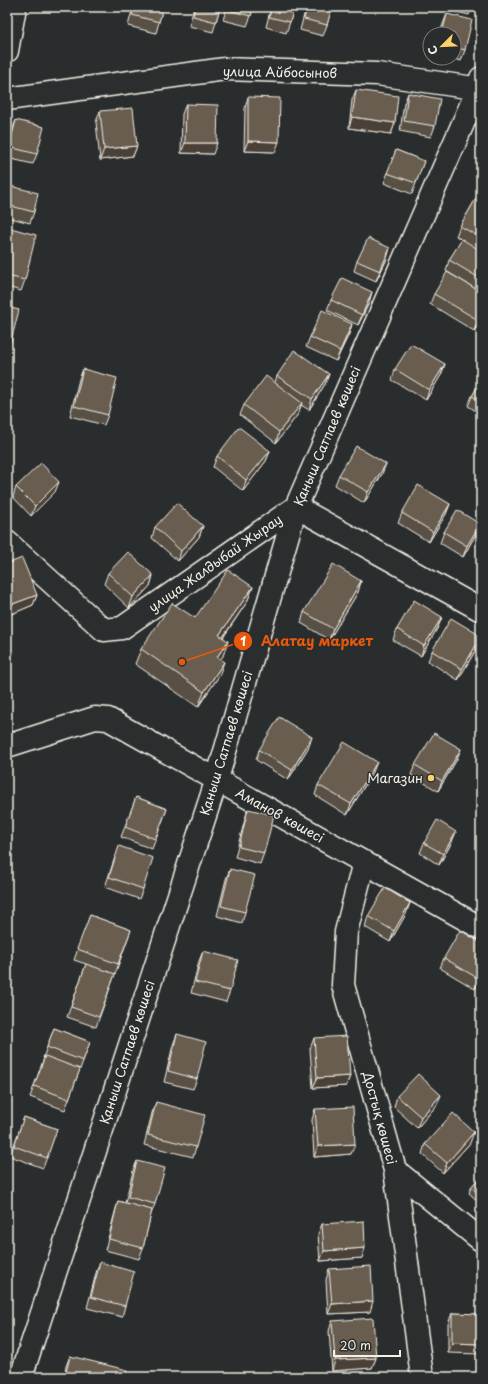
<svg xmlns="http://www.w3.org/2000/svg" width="488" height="1384" font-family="'Playpen Sans',sans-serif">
<rect width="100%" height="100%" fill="#2a2d2e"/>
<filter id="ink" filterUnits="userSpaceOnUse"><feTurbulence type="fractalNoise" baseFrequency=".025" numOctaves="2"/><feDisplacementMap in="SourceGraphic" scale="8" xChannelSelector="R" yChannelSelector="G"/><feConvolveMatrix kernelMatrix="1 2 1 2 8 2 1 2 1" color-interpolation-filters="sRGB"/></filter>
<g filter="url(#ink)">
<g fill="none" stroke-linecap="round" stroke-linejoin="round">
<!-- street casing -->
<g stroke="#f4f1e8" stroke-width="25">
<path id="street" d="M7,51L15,7
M7,99L225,69L377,74L481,89
M7,542L104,630L122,628L296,507L481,610
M7,746L95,718L108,719L481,928
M364,862L346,932L343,985L395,1170L422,1377
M395,1170L481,1240
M21,1377L217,779L296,507L478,89L481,78"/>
</g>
<!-- street -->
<use href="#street" stroke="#2a2d2e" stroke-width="22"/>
</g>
<!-- wall -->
<path fill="#595044" stroke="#f4f1e8" d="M133,7H163L159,22L156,33L128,26Z
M194,7H220L216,22L213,32L189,26Z
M227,7H253L251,16L247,26L223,20Z
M271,7H294L290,22L286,33L266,27Z
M306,7H332L327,25L323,36L300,30Z
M436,7H472L469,15Z
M447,14L465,50L461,61L451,58H454V34H440L443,24Z
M356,90L395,123L391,134L349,128L352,100Z
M408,93L435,126L431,137L400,131L404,104Z
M248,97L275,152L244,151L245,108Z
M186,104L213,154L181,153L182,114Z
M100,111L137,146L133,156L100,160L96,122Z
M16,120L37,154L33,164L7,158V150L12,130Z
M396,150L424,161L412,194L384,183Z
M481,173V181L479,179Z
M10,186L34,212L30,223L7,217V194Z
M481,190V292L446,271L449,260L462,240L456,236L460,226Z
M7,227L25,280L21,291L7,287Z
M387,259L376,281L354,271L357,261Z
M481,292V320L474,331L430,304L434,294Z
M331,300L369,303L358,325L327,310Z
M7,307L10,345L7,353Z
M352,324L349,334L336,361L306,347L310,337Z
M445,364L441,375L426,400L392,380L395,369Z
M83,369L108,415L104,425L70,416L79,379Z
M329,374L325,384L309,410L301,405L298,414L276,443L240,415L244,405L275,382L277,376Z
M481,381V414L468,406L472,396Z
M270,451L266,461L243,491L213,467L217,456Z
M382,474L364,503L335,485L339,475Z
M16,487L55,492L31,516L13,497Z
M450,504L446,514L429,542L398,523L402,513Z
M480,524L476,534L463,557L440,543L444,532Z
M203,526L199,537L178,561L152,538L155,527Z
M7,564L37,595L33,605L7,616Z
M108,573L153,575L150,586L129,608L104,584Z
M361,581L358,592L329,640L301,623L304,612Z
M253,587L247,602L223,638V656L220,659L219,676L198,707L135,664L141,649L195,618Z
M442,617L438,627L421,656L393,640L397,629Z
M478,646L458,680L428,661L432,651Z
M308,748L288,780L256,760L259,750Z
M457,759L438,791L411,775L415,765Z
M373,772L347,815L315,795L318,785Z
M136,797L167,809L152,849L121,837Z
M248,809L264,853L260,864L235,857L245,819Z
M452,842L439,865L420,853L424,843Z
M115,857L143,889L139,899L105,887Z
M230,869L245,912L242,923L217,916L226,879Z
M406,914L390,942L365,927L368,916Z
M90,915L131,930L96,1027L67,1017L86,964L74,960Z
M481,943V979L475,989L440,968L444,958Z
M203,951L230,991L226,1002L191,993L199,961Z
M54,1028L90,1042L65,1110L30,1097L44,1058H43Z
M177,1034L197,1079L193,1089L164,1082L173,1045Z
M314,1038L350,1076L346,1086L313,1088L310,1049Z
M397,1096L437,1105L417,1128L394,1107Z
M156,1102L196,1147L193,1157L144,1145L152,1113Z
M315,1109L351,1154L314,1157L312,1120Z
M24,1117L57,1129L43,1168L10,1156Z
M470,1143L443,1173L422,1154L425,1144Z
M137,1161L155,1204L151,1214L143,1248L139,1259L105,1250L115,1212L118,1201L125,1203L133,1171Z
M481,1176V1204L469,1193L471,1187Z
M322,1224L362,1258L320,1261L318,1234Z
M100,1262L125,1306L122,1317L87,1308L96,1273Z
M329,1269L370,1312L328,1314L326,1280Z
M452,1313L481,1314L448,1353V1324Z
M332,1321L376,1358L372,1368L332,1371L329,1331Z
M70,1356L126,1377H64L66,1366Z"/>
<!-- shaded-wall -->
<path fill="#494137" stroke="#f4f1e8" d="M352,117L395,123L391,134L349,128Z
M248,141L279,142L275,152L244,151Z
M185,143H217L213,154L181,153Z
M137,146L133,156L100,160L104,149Z
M390,248L387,259L376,281L380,271Z
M372,292L369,303L358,325L362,315Z
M481,316V320L474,331L478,320Z
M352,324L349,334L336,361L340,351Z
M445,364L441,375L426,400L429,390Z
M329,374L325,384L309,410L312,399Z
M302,403L298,414L276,443L279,432Z
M270,451L266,461L243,491L246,480Z
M386,464L382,474L364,503L368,492Z
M59,482L55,492L31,516L35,506Z
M450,504L446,514L429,542L433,532Z
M480,524L476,534L463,557L467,546Z
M203,526L199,537L178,561L181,551Z
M153,575L150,586L129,608L133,597Z
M361,581L358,592L329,640L333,629Z
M253,587L247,602L214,650L219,635Z
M37,595L33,605L7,616L10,605Z
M442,617L438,627L421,656L424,646Z
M481,637L478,646L458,680L462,669Z
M228,641L223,656L212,672L217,657Z
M224,662L219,676L198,707L204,692Z
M312,737L308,748L288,780L292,770Z
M461,749L457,759L438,791L442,781Z
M377,762L373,772L347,815L351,804Z
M456,832L452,842L439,865L443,854Z
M410,903L406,914L390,942L394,931Z
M481,975V979L475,989L479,979Z
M350,1076L346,1086L313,1088L317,1078Z
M441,1095L437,1105L417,1128L421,1117Z
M474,1132L470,1143L443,1173L447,1163Z
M355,1144L351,1154L314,1157L318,1146Z
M365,1248L362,1258L320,1261L324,1251Z
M373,1301L370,1312L328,1314L332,1304Z
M452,1343L481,1344V1354L448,1353Z
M376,1358L372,1368L332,1371L335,1360Z"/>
<!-- building -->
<path fill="#685d4f" stroke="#f4f1e8" d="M134,7H163L159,22L132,15Z
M195,7H220L216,22L193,16Z
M228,7H253L251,16L227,10Z
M272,7H294L290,22L269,17Z
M307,7H332L327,25L304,19Z
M447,14L472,20L465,50L454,47V34H442Z
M356,90L398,96L395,123L352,117Z
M408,93L440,99L435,126L404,121Z
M248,97L280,98L279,142L248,141Z
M186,104L218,105L217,143H185Z
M133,108L137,146L104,149L100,111Z
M16,120L44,127L37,154L9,147Z
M396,150L424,161L416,183L387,173Z
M10,186L38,193L34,212L7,205V197Z
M481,190V238L460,226Z
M7,227L36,235L25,280L7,276Z
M368,238L390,248L380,271L357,261Z
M462,239L481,251V279L449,260Z
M447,272L481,292V316L478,320L434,294Z
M342,278L372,292L362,315L331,300Z
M7,307L19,310L10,345L7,344Z
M322,310L352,324L340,351L310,337Z
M411,344L445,364L429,390L395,369Z
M294,350L329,374L312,399L277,376Z
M83,369L117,378L108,415L74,406Z
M266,376L302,403L279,432L244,405Z
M481,381V401L472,396Z
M239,427L270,451L246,480L217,456Z
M356,446L386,464L368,492L339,475Z
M41,463L59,482L35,506L16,487Z
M418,485L450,504L433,532L402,513Z
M177,503L203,526L181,551L155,527Z
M457,510L480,524L467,546L444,532Z
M128,552L153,575L133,597L108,573Z
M22,558L37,595L10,605L7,597V564Z
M333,564L361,581L333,629L304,612Z
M228,570L253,587L219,635L228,641L217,657L224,662L204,692L141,649L172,603L195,618Z
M414,600L442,617L424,646L397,629Z
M451,618L481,636V637L462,669L432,651Z
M279,717L312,737L292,770L259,750Z
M434,733L461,749L442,781L415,765Z
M344,742L377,762L351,804L318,785Z
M136,797L167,809L155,839L125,827Z
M248,809L274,815L264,853L239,847Z
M437,820L456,832L443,854L424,843Z
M119,846L153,858L143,889L109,877Z
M230,869L255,875L245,912L221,906Z
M385,888L410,903L394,931L368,916Z
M90,915L131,930L118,964L77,949Z
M460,930L481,943V975L479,979L444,958Z
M203,951L238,960L230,991L195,982Z
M86,964L115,974L99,1017L71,1007Z
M54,1028L90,1042L83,1061L47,1047Z
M177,1034L206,1042L197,1079L168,1071Z
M347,1036L350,1076L317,1078L314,1038Z
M45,1056L80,1069L69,1099L34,1086Z
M418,1074L441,1095L421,1117L397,1096Z
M156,1102L205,1115L196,1147L148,1135Z
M353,1107L355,1144L318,1146L315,1109Z
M453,1113L474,1132L447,1163L425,1144Z
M24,1117L57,1129L47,1158L14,1146Z
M137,1161L165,1168L155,1204L128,1197Z
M481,1176V1196L471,1187Z
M118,1201L152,1210L143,1248L109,1239Z
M364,1221L365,1248L324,1251L322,1224Z
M100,1262L134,1272L125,1306L91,1297Z
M371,1266L373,1301L332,1304L329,1269Z
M452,1313L481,1314V1344L452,1343Z
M373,1318L376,1358L335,1360L332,1321Z
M70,1356L127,1370L126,1377H65Z"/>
</g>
<!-- markers -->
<circle fill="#ffd166" stroke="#2a2d2e" stroke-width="1.5" cx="431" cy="778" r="4"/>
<g text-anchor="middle" stroke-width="3" stroke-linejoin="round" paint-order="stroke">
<!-- street labels -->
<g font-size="13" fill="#f4f1e8" stroke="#2a2d2e">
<text transform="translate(280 72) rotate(1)" y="5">улица Айбосынов</text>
<text transform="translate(327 436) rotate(-67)" y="5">Қаныш Сатпаев көшесі</text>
<text transform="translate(215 563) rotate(-35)" y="5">улица Жалдыбай Жырау</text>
<text transform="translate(226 743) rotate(-73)" y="5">Қаныш Сатпаев көшесі</text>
<text transform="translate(280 815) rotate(29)" y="5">Аманов көшесі</text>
<text transform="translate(127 1052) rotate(-72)" y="5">Қаныш Сатпаев көшесі</text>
<text transform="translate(380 1118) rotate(75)" y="5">Достық көшесі</text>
</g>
<!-- poi labels -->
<g font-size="13" fill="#f4f1e8" stroke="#2a2d2e" text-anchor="end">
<text x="423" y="783">Магазин</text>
</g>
</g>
<!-- callouts -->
<path fill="none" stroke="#e8590c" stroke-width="1.5" d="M182 662L243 641"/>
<g fill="#e8590c" stroke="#2a2d2e" stroke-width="1.5">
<circle cx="182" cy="662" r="4"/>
<circle cx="243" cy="641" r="10"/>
</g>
<g font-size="12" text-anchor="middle" font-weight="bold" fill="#fff">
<text x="243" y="646">1</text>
</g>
<g font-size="14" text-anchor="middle" font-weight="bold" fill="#e8590c" stroke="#2a2d2e" stroke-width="3" stroke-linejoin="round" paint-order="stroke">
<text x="317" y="646">Алатау маркет</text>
</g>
<!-- margin -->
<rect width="488" height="1384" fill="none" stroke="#2a2d2e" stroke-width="24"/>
<rect x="12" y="12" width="464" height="1360" fill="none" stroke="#f4f1e8" stroke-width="1.5" filter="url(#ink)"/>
<!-- north arrow -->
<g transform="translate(442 46) rotate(246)"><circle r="19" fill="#2a2d2e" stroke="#7b7b78"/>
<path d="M0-3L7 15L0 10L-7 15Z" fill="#ffd166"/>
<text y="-6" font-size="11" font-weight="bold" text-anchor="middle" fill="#f4f1e8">С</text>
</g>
<!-- scale -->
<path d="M334 1350v6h66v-6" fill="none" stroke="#f4f1e8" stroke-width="2"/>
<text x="340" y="1350" font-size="12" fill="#f4f1e8" stroke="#2a2d2e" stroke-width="3" paint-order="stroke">20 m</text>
</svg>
